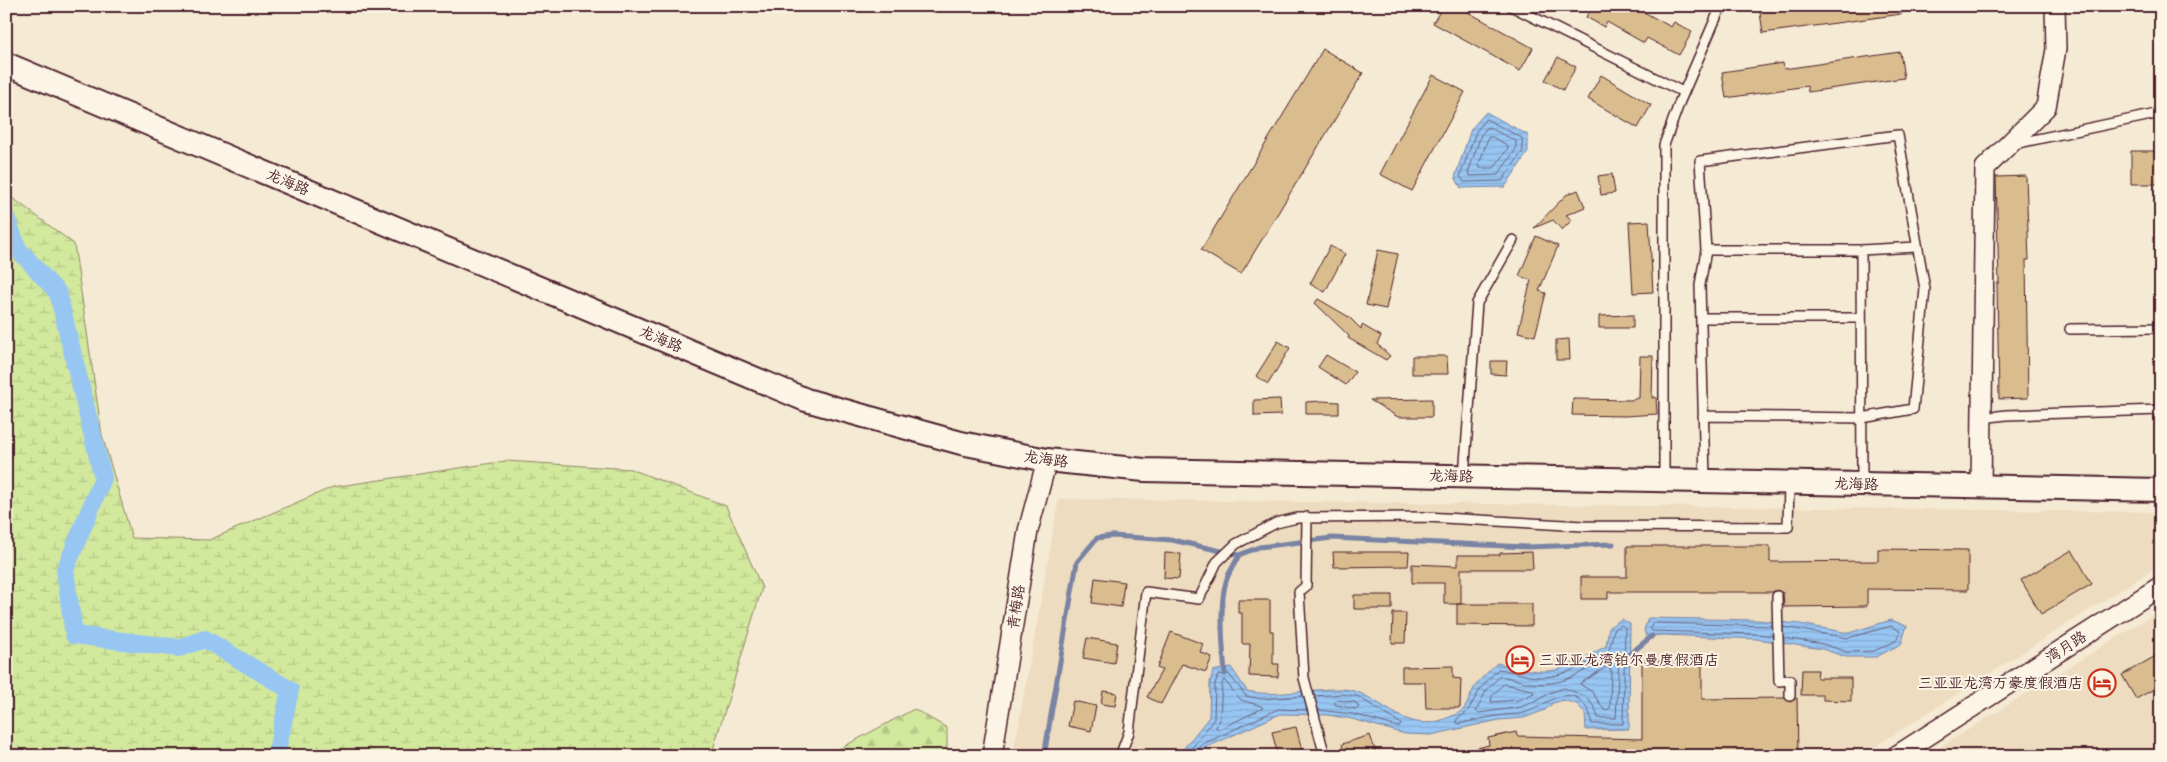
<svg xmlns="http://www.w3.org/2000/svg" width="2167" height="762" font-family="Sriracha,'LXGW WenKai TC',sans-serif">
<defs>
<pattern id="forest-firs" width="22" height="20" patternUnits="userSpaceOnUse" patternTransform="scale(1.25)"><rect width="22" height="20" fill="#d1e89d"/><path d="M5 1l3.5 6h-7zM16 11l3.5 6h-7z" fill="#b5c787"/></pattern>
<pattern id="wetland-marsh" width="20" height="14" patternUnits="userSpaceOnUse" patternTransform="scale(1.25)"><rect width="20" height="14" fill="#d1e89d"/><path d="M1 5h8M5 5V1M11 12h8M15 12V8" fill="none" stroke="#b5c787"/></pattern>
<pattern id="water-rules" width="6" height="5" patternUnits="userSpaceOnUse" patternTransform="scale(1.25)"><rect width="6" height="5" fill="#98c6f3"/><path d="M0 2.5h6" fill="none" stroke="#84aad0"/></pattern>
</defs>
<rect width="100%" height="100%" fill="#f5ead4"/>
<filter id="ink" filterUnits="userSpaceOnUse"><feTurbulence type="fractalNoise" baseFrequency=".02" numOctaves="2"/><feDisplacementMap in="SourceGraphic" scale="10" xChannelSelector="R" yChannelSelector="G"/><feConvolveMatrix kernelMatrix="1 2 1 2 8 2 1 2 1" color-interpolation-filters="sRGB"/></filter>
<g filter="url(#ink)">
<!-- built -->
<path fill="#eddcbf" d="M1059,499L2161,512V564L1860,756H1013Z
M2161,610V756H1926Z"/>
<!-- forest -->
<path fill="url(#forest-firs)" stroke="#8e8464" d="M914,709L947,728V756H826Z"/>
<!-- wetland -->
<path fill="url(#wetland-marsh)" stroke="#8e8464" d="M6,193L74,244L102,435L132,538L209,540L333,487L506,461L631,469L726,506L762,588L711,756H6Z"/>
<!-- water -->
<path fill="url(#water-rules)" stroke="#7983a3" d="M1486,112L1528,135V152L1505,187L1461,188L1455,177L1471,129Z
M1648,618L1756,620L1800,624L1849,633L1891,620L1907,626L1901,644L1876,657H1846L1822,649L1757,639L1663,635L1646,636L1644,630Z
M1622,619L1630,624L1629,729L1586,730L1585,713L1577,704L1563,700L1553,703L1545,710L1524,718L1499,720L1431,735L1405,734L1352,719L1328,715L1280,714L1203,749L1200,756H1181V752L1209,717L1210,683L1213,671L1231,667L1247,691C1278,698 1311,688 1342,689C1378,690 1403,738 1447,718C1452,716 1460,713 1464,709C1469,702 1471,692 1476,685C1482,677 1490,670 1497,663C1553,677 1556,674 1606,646L1609,627Z"/>
<g fill="none" stroke-linecap="round" stroke-linejoin="round">
<!-- shore -->
<path stroke="#69627b" stroke-width="1" d="M1486,119L1522,138L1523,151L1502,181L1464,182L1460,176L1476,132Z
M1488,127L1516,141V149L1498,175L1470,176L1468,173L1481,135Z
M1489,137H1492L1507,145L1508,148L1494,168H1480L1479,165Z
M1622,625L1625,628L1623,724H1592C1590,720 1591,714 1588,710C1569,679 1547,706 1524,713C1515,715 1506,714 1497,716C1484,718 1471,721 1459,724L1456,722L1457,719L1467,712L1481,688L1498,669C1508,670 1519,674 1529,676C1559,681 1585,665 1609,650L1614,630Z
M1772,626L1653,623L1650,628L1652,631L1757,634L1772,636
M1783,627L1848,638L1891,626L1900,631L1896,641L1874,651L1847,652L1823,644L1784,638
M1617,653L1619,656L1616,718H1598L1595,708L1585,696L1564,688L1549,693L1539,700L1521,707L1479,713L1476,711L1486,691L1500,676C1511,677 1520,682 1531,683C1570,687 1584,668 1617,653Z
M1607,667L1611,669L1610,708L1605,711L1592,692L1580,684Z
M1224,680L1241,700L1261,706L1263,708L1218,730L1216,727L1220,717L1222,684Z
M1504,684L1532,690L1534,693L1519,700L1491,702L1492,696Z
M1315,696L1342,694L1357,696L1400,723L1401,725L1398,727L1353,714L1318,710
M1337,700L1355,702L1359,707L1356,709L1336,705L1334,703Z
M1186,756L1214,719L1215,684L1218,675L1229,674L1246,696L1261,699L1303,696
M1196,756L1201,745L1278,709L1307,710"/>
<!-- stream -->
<path stroke="#7983a3" stroke-width="5" d="M1625,658L1652,636
M1225,674C1223,649 1218,599 1228,576C1231,569 1236,562 1239,555
M1044,756L1077,562L1097,538L1112,536L1172,540L1239,555L1259,547L1332,538L1527,547L1613,544"/>
<!-- canal -->
<path stroke="#98c6f3" stroke-width="18" d="M6,217L18,249L58,293L103,478L65,570L74,635L179,648L205,639L290,690L276,756"/>
</g>
<!-- building -->
<path fill="#dabd8e" stroke="#4a1f2b" d="M1443,6H1457L1533,48L1520,71L1433,23Z
M1592,6H1633L1671,27L1674,22L1692,32L1679,55L1647,38L1644,43L1607,22L1604,27L1586,17Z
M1759,6H1901L1902,14L1763,33Z
M1323,49L1363,73L1241,274L1201,250Z
M1900,52L1904,78L1808,92L1807,86L1726,98L1722,72L1783,63L1784,69Z
M1558,57L1576,67L1563,90L1545,80Z
M1433,75L1465,92L1412,191L1380,174Z
M1601,75L1651,105L1638,128L1588,99Z
M2131,151H2161V184H2131Z
M1612,174L1615,193L1601,195L1598,176Z
M2026,176L2029,260H2026L2028,398L1999,399L1997,283H1999L1996,177Z
M1578,190L1585,207L1566,215L1572,220L1562,230L1553,220L1534,228L1566,195Z
M1649,221L1653,292L1633,293L1629,222Z
M1536,236L1558,246L1539,291L1546,293L1535,336L1518,332L1531,280L1519,276Z
M1330,246L1345,254L1325,292L1310,284Z
M1378,250L1398,254L1386,309L1366,305Z
M1318,299L1349,317L1361,329L1362,325L1381,336L1377,344L1390,356L1386,360L1348,338L1349,336L1315,303Z
M1633,315V328H1599V316Z
M1569,339L1570,360H1556V340Z
M1278,341L1290,348L1268,384L1256,376Z
M1326,355L1355,372L1346,385L1318,367Z
M1412,356H1447L1448,374H1412Z
M1640,356H1653L1652,398L1656,397L1657,414L1625,416L1572,415L1573,399L1631,400L1639,398Z
M1491,361H1507L1506,375L1491,374Z
M1280,399L1281,415L1254,416V400Z
M1432,399V417H1398L1370,400Z
M1321,401L1339,402V414H1306V402Z
M1627,546H1770V562L1878,561V549L1968,550V590L1867,589V606L1784,607L1783,593L1777,590L1772,592H1608V599H1581V577H1627Z
M2072,550L2092,584L2041,614L2021,580Z
M1333,552H1409L1408,566L1334,567Z
M1532,552L1533,569H1461V604H1444V583H1412V564L1458,566V555H1500V553Z
M1165,553L1181,554L1179,579L1164,578Z
M1095,578L1124,582L1121,607L1092,603Z
M1354,595H1392V609H1354Z
M1238,600H1270V631H1273V664H1279L1278,677L1249,676L1250,644H1242V613H1238Z
M1457,604H1532V626L1457,625Z
M1393,613H1406L1405,643H1392Z
M1171,632L1203,644L1200,652L1212,657L1206,672L1182,664L1161,704L1147,697L1162,670L1157,668Z
M1087,638L1117,643L1114,663L1083,658Z
M2161,653V685L2136,699L2122,675Z
M1642,661H1702V699L1784,698L1790,702L1797,698L1798,756H1463V752L1489,745L1488,738L1516,732L1517,736L1642,739Z
M1453,666V678L1461,679L1460,708H1426L1425,682H1402V667Z
M1802,670H1818L1817,678H1851V701L1823,700V695H1801Z
M1103,691L1117,693L1115,706L1101,704Z
M1073,701L1096,706L1091,731L1068,726Z
M1296,727L1302,750L1278,756L1272,732Z
M1370,735L1377,756H1345L1342,744Z"/>
<g fill="none" stroke-linecap="round" stroke-linejoin="round">
<!-- service casing -->
<g stroke="#4a1f2b" stroke-width="12">
<path id="service" d="M1511,6L1683,92
M2014,144L2161,113
M1861,250L1917,247
M1701,318H1861
M2070,329L2161,328
M1703,416L1862,418L1913,409L1925,289L1898,135L1700,161L1706,250
M1982,418L2006,415L2161,410
M1464,476L1477,303L1513,240
M1664,480V145L1680,101L1721,6
M1705,480L1700,285L1706,250H1861L1862,483
M1307,517L1306,586L1299,592L1304,678L1325,756
M1777,596L1779,681L1790,680V696
M1120,756L1129,732L1146,592L1199,599L1217,562L1236,544L1276,523L1297,518L1426,517L1583,526L1788,527L1789,484"/>
</g>
<!-- minor casing -->
<g stroke="#4a1f2b" stroke-width="22">
<path id="minor" d="M1981,487L1985,168L2046,107L2056,49L2055,6
M992,756L1028,531L1047,460
M1896,756L2161,586"/>
</g>
<!-- tertiary casing -->
<g stroke="#4a1f2b" stroke-width="26">
<path id="tertiary" d="M6,64L806,400L961,443L1047,460L1144,470L2161,490"/>
</g>
<!-- service -->
<use href="#service" stroke="#fcf5e5" stroke-width="9"/>
<!-- minor -->
<use href="#minor" stroke="#fcf5e5" stroke-width="19"/>
<!-- tertiary -->
<use href="#tertiary" stroke="#fcf5e5" stroke-width="22"/>
</g>
</g>
<!-- icons -->
<defs>
<g id="hotel-ring" transform="scale(1.4375)"><circle r="9.5" fill="#fcf5e5" stroke="#c8321e" stroke-width="1.5"/><path d="M-6-4.5h1.5V1H6V5H4.5V3h-9V5H-6ZM-4 0a1.8 1.8 0 1 1 3.6 0ZM.5 0V-2.5h3Q6-2.5 6 0Z" fill="#c8321e"/></g>
</defs>
<g fill-rule="evenodd">
<use href="#hotel-ring" x="1520" y="660"/>
<use href="#hotel-ring" x="2102" y="683"/>
</g>
<g text-anchor="middle" stroke-width="4" stroke-linejoin="round" paint-order="stroke">
<!-- street labels -->
<g font-size="15" fill="#4a1f2b" stroke="#fcf5e5">
<text transform="translate(288 182) rotate(23)" y="5">龙海路</text>
<text transform="translate(661 339) rotate(23)" y="5">龙海路</text>
<text transform="translate(1046 459) rotate(8)" y="5">龙海路</text>
<text transform="translate(1451 476) rotate(1)" y="5">龙海路</text>
<text transform="translate(1856 484) rotate(1)" y="5">龙海路</text>
<text transform="translate(1016 607) rotate(-81)" y="5">青梅路</text>
<text transform="translate(2066 647) rotate(-33)" y="5">湾月路</text>
</g>
<!-- poi labels -->
<g font-size="15" fill="#4a1f2b" stroke="#fcf5e5" text-anchor="start">
<text x="1539" y="665">三亚亚龙湾铂尔曼度假酒店</text>
<text x="2083" y="688" text-anchor="end">三亚亚龙湾万豪度假酒店</text>
</g>
</g>
<!-- margin -->
<rect width="2167" height="762" fill="none" stroke="#fcf5e5" stroke-width="25"/>
<rect x="12" y="12" width="2142" height="737" fill="none" stroke="#4a1f2b" stroke-width="2" filter="url(#ink)"/>
</svg>
